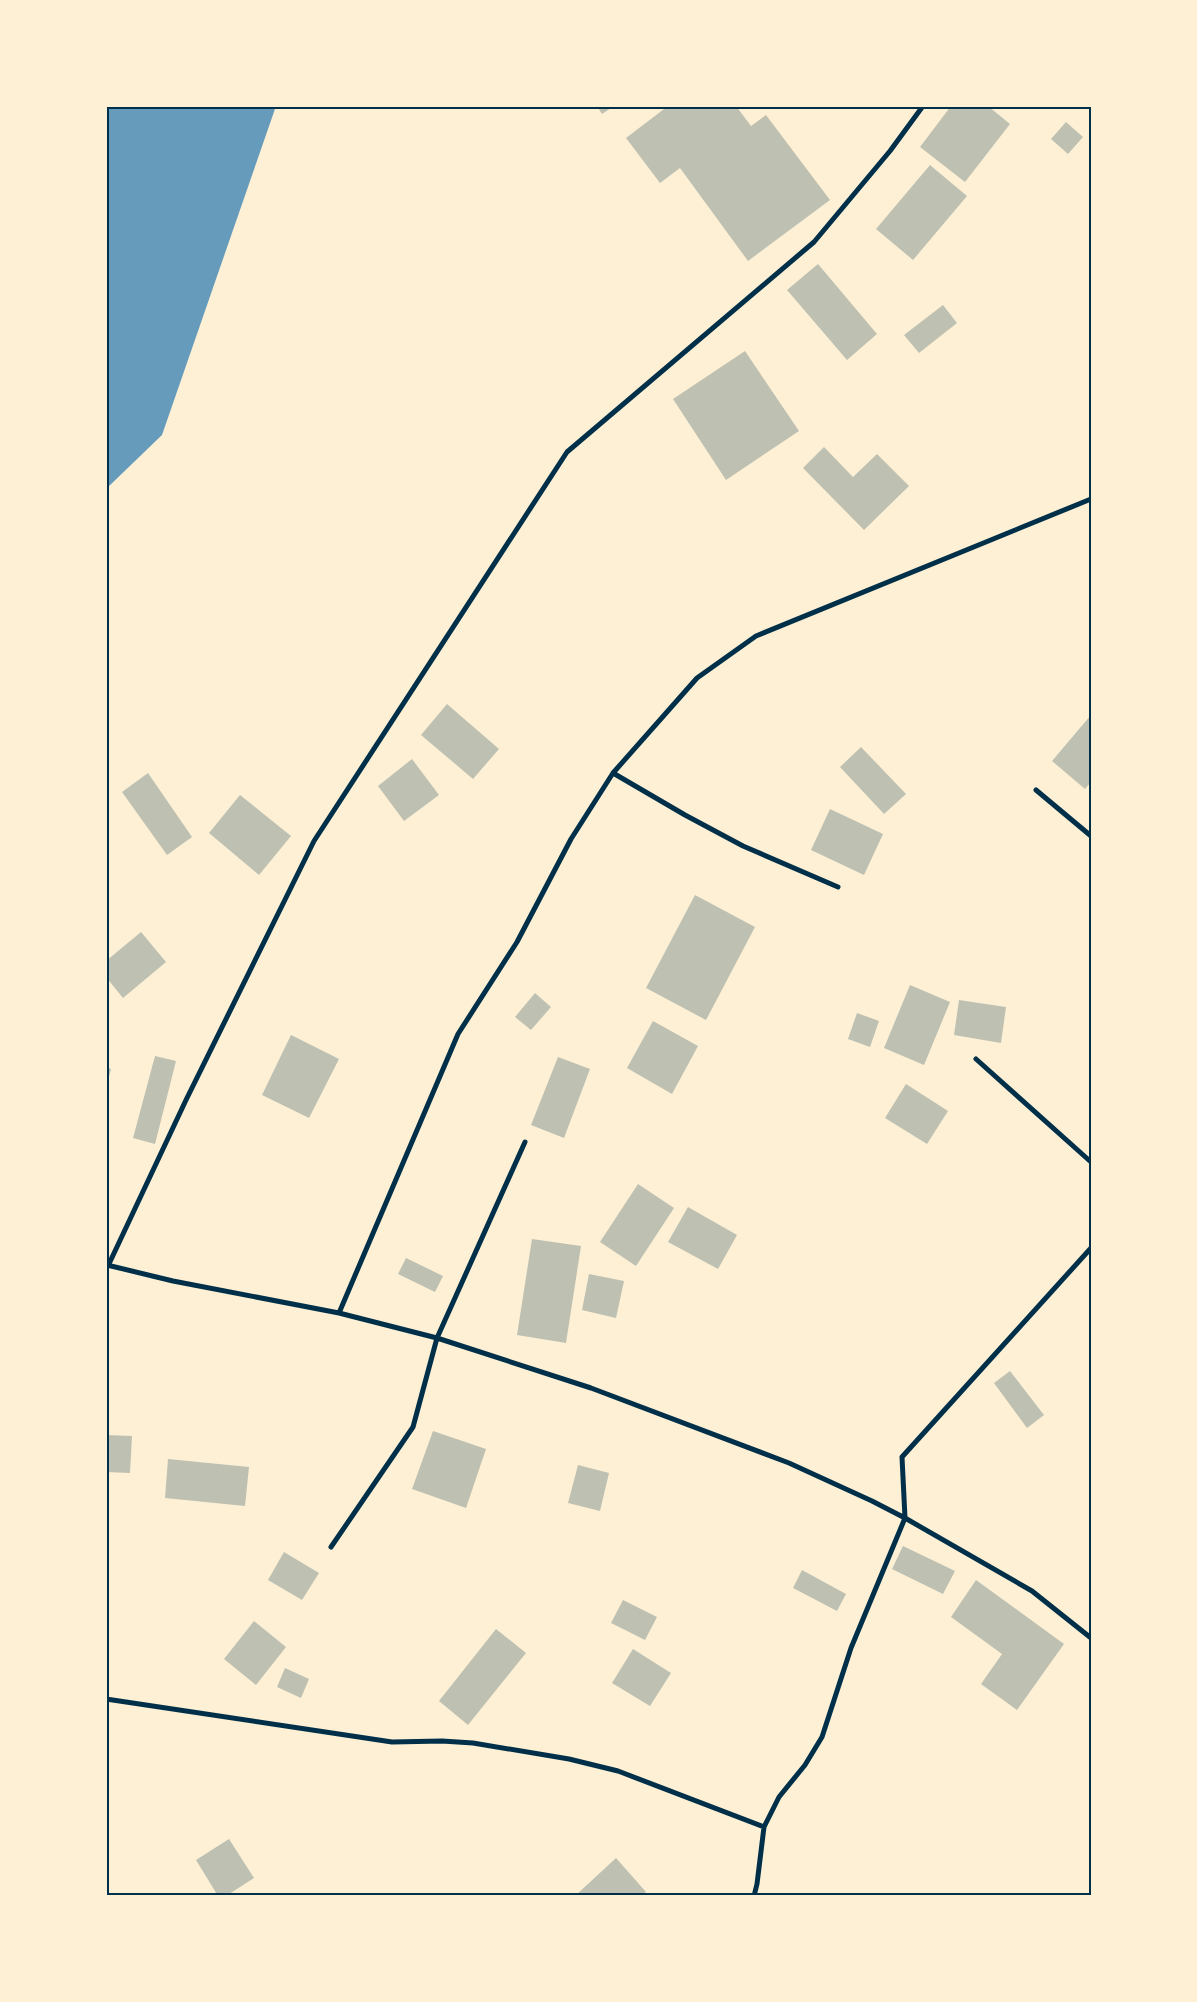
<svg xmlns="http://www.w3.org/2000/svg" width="1197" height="2002" font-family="'Noto Serif',serif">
<rect width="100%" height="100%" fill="#fdf0d5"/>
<!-- water -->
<path fill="#669bbc" d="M106,106H276L162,435L106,489Z"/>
<!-- building -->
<path fill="#bec0b2" d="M597,106H614L602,114Z
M668,106H736L751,126L766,115L830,200L748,261L680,168L660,183L626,138Z
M951,106H988L1010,124L965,182L920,147Z
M1066,122L1083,137L1068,154L1051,139Z
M930,165L967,196L913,260L876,229Z
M818,264L877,334L847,360L787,290Z
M943,305L957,323L919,353L904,335Z
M745,351L799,431L726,480L673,399Z
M824,447L853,477L877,454L909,486L864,530L803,468Z
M447,704L499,749L473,779L421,735Z
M1091,715V782L1085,789L1052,761Z
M861,747L906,794L884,814L840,767Z
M412,759L439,795L404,821L378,786Z
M148,773L192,837L167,855L122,792Z
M240,795L291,836L259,875L209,833Z
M830,809L883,834L864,875L811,850Z
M695,895L755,927L706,1020L646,988Z
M141,932L166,962L123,998L106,977V961Z
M910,985L950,1002L924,1065L884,1048Z
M535,993L551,1007L531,1030L515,1017Z
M959,1000L1006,1007L1001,1043L954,1035Z
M857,1013L879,1021L870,1047L848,1039Z
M653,1021L698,1046L672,1094L627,1068Z
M291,1035L339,1059L309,1118L262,1095Z
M155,1056L176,1061L155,1144L133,1138Z
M558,1057L590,1069L564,1138L531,1125Z
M106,1067L111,1069L107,1084H106Z
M906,1084L948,1111L927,1144L885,1118Z
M638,1184L674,1208L636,1266L600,1242Z
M688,1207L737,1235L718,1269L668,1242Z
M532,1239L581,1246L566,1343L517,1335Z
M406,1258L443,1276L435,1292L398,1274Z
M589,1274L624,1281L616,1318L582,1310Z
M1010,1371L1044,1415L1027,1428L994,1383Z
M433,1431L486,1449L466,1508L412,1489Z
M106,1435L132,1436L130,1473L106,1472Z
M168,1459L249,1467L245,1506L165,1498Z
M578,1465L609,1473L600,1511L568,1503Z
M903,1546L955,1571L943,1594L892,1569Z
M284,1552L319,1573L302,1600L268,1580Z
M802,1570L846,1594L837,1611L793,1588Z
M976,1580L1064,1644L1017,1710L981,1684L1002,1654L951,1617Z
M623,1600L657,1617L645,1640L611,1623Z
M254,1621L286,1647L256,1685L224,1659Z
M496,1629L526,1653L468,1725L439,1701Z
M633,1649L671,1673L650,1706L612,1683Z
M285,1668L309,1679L301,1698L277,1687Z
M229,1839L254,1878L226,1896H218L196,1860Z
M616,1858L646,1892L641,1896H575Z"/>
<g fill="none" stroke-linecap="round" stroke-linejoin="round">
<!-- minor -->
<path stroke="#003049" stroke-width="5" d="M613,773L685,815L743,846L838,887
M1036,790L1091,836
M976,1059L1091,1162
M107,1265L173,1281L339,1313L437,1338L591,1388L789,1463L872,1501L905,1518L1032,1591L1091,1638
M108,1266L186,1100L314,841L567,452L814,242L890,151L923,106
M339,1313L458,1034L517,942L571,839L613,773L697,678L756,636L1091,499
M331,1547L413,1427L437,1338L525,1142
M106,1699L392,1742L442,1741L473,1743L569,1759L618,1771L764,1827
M754,1896L757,1884L764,1827L779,1797L805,1765L822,1737L851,1648L905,1518L902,1457L1091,1248"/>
</g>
<!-- border -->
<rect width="1197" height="2002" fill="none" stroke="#fdf0d5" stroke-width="215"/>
<rect x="108" y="108" width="982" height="1786" fill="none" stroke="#003049" stroke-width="2"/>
</svg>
